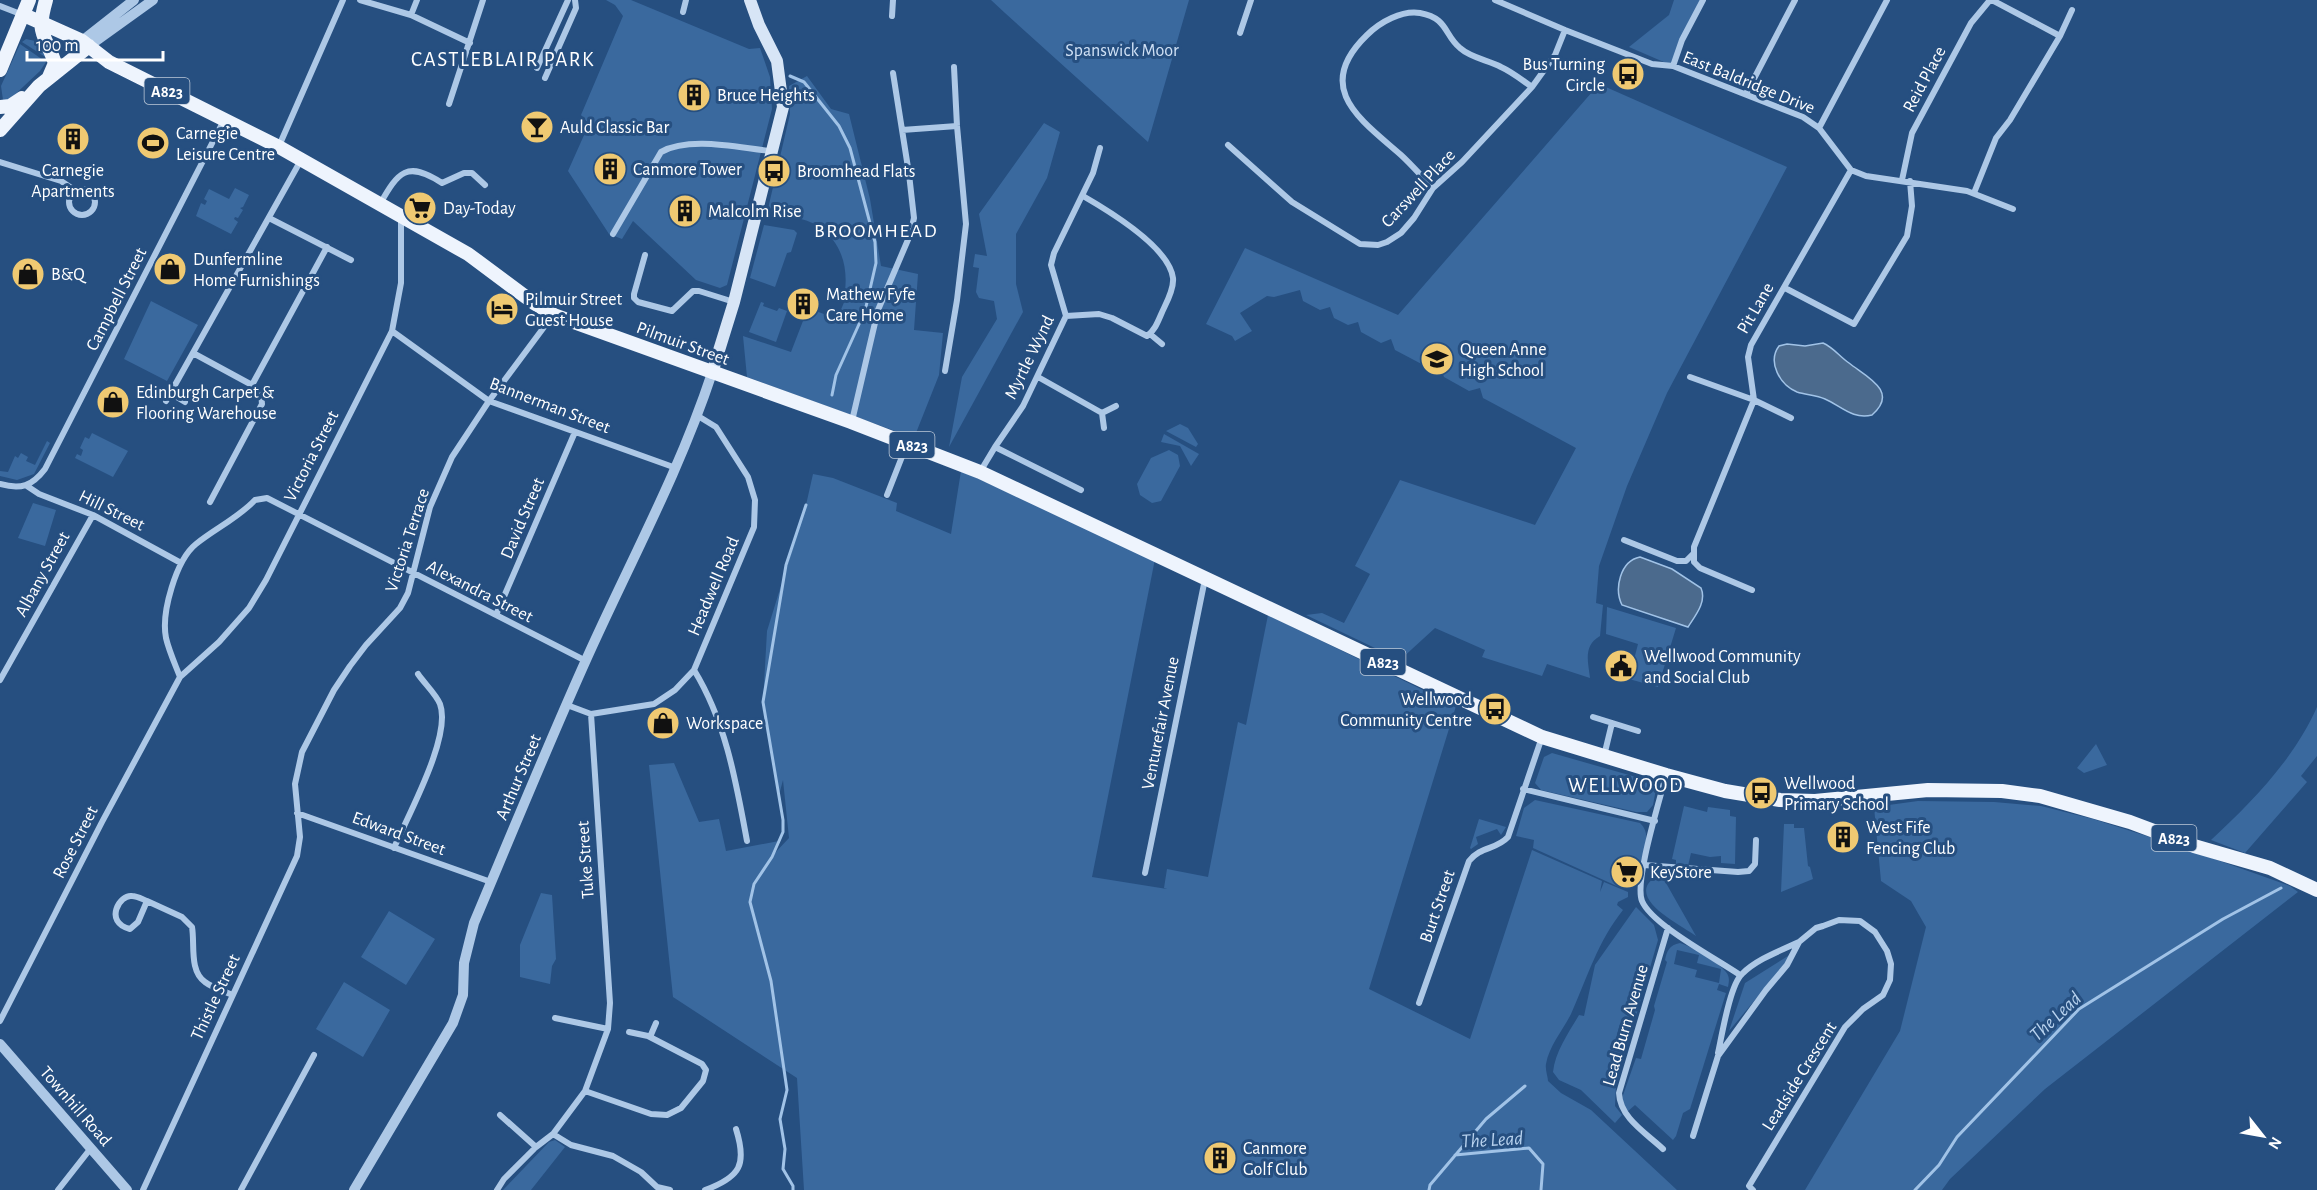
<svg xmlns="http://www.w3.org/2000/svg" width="2317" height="1190" font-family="'Alegreya Sans',sans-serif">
<rect width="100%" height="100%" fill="#264f80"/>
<!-- green -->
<path fill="#3a699e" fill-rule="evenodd" d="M606,0H631L749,49L760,48L770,77L772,109L727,285L720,288L696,280L633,221L622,239L609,234L568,171L589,124L581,115L623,16L615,5Z
M991,0H1189L1148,142L1005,13Z
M1674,0H1703L1673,66L1629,47L1669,15Z
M26,39L35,41L47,58L22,42Z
M20,44L46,62L40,71L8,101L3,100L1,86Z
M807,76L831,109L849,114L870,199L881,266L918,274L914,330L943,333L939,375L914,438L747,377L743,336L791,352L808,308L837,319L848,293L845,291C848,266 841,241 818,226C804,217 783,216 767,213L790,114L789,86Z
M1599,84L1787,167L1667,393L1627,486L1599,566L1596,603L1603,605L1600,636C1583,646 1588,661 1590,678L1547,664L1542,676L1482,657L1485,650L1435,628L1400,660L1306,615L1322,613L1344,623L1370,574L1355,566L1400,480L1535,525L1576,448L1483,398L1480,388L1469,391L1444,377L1440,366L1431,369L1395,350L1391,339L1381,343L1361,332L1358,322L1348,325L1334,318L1330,307L1320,310L1303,301L1300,290L1274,297L1267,296L1240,313L1252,331L1235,341L1232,336L1206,324L1245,248L1398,315Z
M1044,123L1060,132L1047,178L1016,234V284L1023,312L949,447L962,377L997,319L994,301L979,298L976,292L979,268L973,267L975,254L987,256L979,214Z
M235,188L249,195L243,207L240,208L243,210L238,218L235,217L234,219L238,222L231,234L196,216L201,203L205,205L207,201L204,199L209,189L229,199Z
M764,225L794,230L797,233L791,252L787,253L775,287L750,278Z
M151,301L198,325L167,381L124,359Z
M761,302L764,303L763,306L777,311L779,308L787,311L776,342L749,332Z
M1180,424L1188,428L1198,444L1196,447L1166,431Z
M92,433L128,451L113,477L75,458L77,454L81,456L83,450L80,448L85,437L89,439Z
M1164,434L1199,454L1191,466L1180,446L1161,442Z
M47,441L50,443L34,474L17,480L0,476V471L8,472L15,456L18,458L21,453L28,457L26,461L35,465Z
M1169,450L1178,455L1180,466L1161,501L1152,503L1140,495L1137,484L1151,458Z
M961,471L1155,559L1092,877L1167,889L1164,888L1167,869L1208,877L1238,722L1246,725L1268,615L1456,706L1369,989L1470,1039L1532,850L1602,881L1600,892L1604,882L1628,892V897L1618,902L1617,905L1623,910C1598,941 1587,978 1571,1014C1563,1030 1549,1046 1546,1064C1545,1070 1548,1077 1548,1081L1561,1093L1591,1110L1677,1190H804L797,1078L673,997L649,765L674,763L699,822L719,819L726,851L779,841L773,855L789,838L783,780L779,795L763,702L767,631L806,505L813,474L833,478L897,503L896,511L951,534Z
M33,503L56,510L45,546L18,538Z
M1607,607L1676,628L1658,687L1629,679L1638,644L1606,634Z
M2317,707V756L2301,776L2307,782L2245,853L2211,840C2252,802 2294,759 2317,707Z
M2096,744L2107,765L2084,773L2077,768Z
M1552,753L1650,781L1656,789L1653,805L1647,812H1636L1541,790L1535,783L1544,757Z
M1535,800L1640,823C1652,834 1644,850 1640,864L1617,859L1612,877L1620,880L1619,887L1533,848L1534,840L1516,836L1524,808Z
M1918,801L1994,802L2041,806L2093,819L2178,846L2290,886L2298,892L2045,1089L1950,1179L1942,1190H1805L1900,1031L1926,927L1911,901L1881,881L1874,807Z
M1684,806L1707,812L1708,807L1730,810V816L1736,817L1735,864L1721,863V856L1710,857L1691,853L1688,866L1676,865V860L1672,859Z
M1479,819L1506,827L1501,835L1497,829L1476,837L1478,844L1471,849L1470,848Z
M1784,824H1794V828H1804L1808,866L1810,867L1813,879L1781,892Z
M1657,876H1662L1696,936C1681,925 1622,897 1657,876Z
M541,893L552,895L556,959L552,966L550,984L520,977V945Z
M1636,907L1654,925L1658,940L1616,1085L1615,1106L1622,1115L1615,1123L1581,1090L1559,1080L1553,1072C1555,1052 1569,1032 1579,1015L1584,1016L1595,965Z
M389,911L435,939L406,985L361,957Z
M1680,943C1691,946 1719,963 1726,972C1730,977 1729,981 1728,987L1719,984L1717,990L1726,993L1690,1109L1683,1113L1676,1136L1673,1140L1635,1105L1627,1112L1625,1110L1622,1098L1636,1058L1641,1059L1655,1010L1654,1006L1667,962L1665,960C1667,951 1669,945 1680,943ZM1677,950L1699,955L1697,963L1721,969L1719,983L1695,977L1697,970L1674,964Z
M1791,954L1790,958L1729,1031L1745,983Z
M344,982L390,1010L363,1057L316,1029Z
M555,1140L565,1147L531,1190H503L549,1142Z"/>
<!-- water -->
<path fill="#4b6a8d" stroke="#a1c3e7" stroke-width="1.5" d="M1823,343C1834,348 1839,356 1849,363C1865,376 1900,391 1872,415C1853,420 1841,406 1825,399C1816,395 1806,395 1797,392C1780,385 1767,362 1779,346L1787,344L1805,346Z
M1640,557L1672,569L1701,588C1707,602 1695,616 1688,627L1622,605C1614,589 1620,561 1640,557Z"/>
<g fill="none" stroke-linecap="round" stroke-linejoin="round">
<!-- stream -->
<path stroke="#a1c3e7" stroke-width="3" d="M790,76L804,82L839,126L850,148L875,242L876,263L865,311L836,375L832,395
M1455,1155L1529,1148L1543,1164L1541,1190
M793,1190V1186L783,1169L785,1149L780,1119L787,1090L771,981L750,902L754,884L772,857L783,832V820L763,702L786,565L806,505
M1429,1190L1430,1185L1486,1119L1525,1086
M1915,1190L1939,1165L1957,1137L2079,1009L2223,919L2281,888"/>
<!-- minor -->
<path stroke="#adc8e6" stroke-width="6" d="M360,0L411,15L470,43
M1495,0L1565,30L1652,64L1673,66L1803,117L1819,128L1851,170L1866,176L1967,191L2013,209
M1992,0L2060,36
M0,6L23,15
M683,12L686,0
M411,15L417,0
M892,16L893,0
M1240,33L1251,0
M1673,66L1682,40L1703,0
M537,68L568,0
M545,78L576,8L575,0
M1746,94L1795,0
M449,104L483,0
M1819,128L1887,0
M902,130L957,126
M1228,145L1292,202L1360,244L1378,245L1387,242L1401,233L1414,218L1433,188L1462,162L1532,87L1555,55L1565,30
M279,146L343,0
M0,162L61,181L76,191
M1902,180L1912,133L1971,23L1990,0
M1433,188C1422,177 1412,165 1401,155C1361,120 1312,88 1367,35C1380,22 1402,10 1420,13C1448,18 1444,35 1460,48C1471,58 1488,60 1501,67C1512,72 1522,80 1532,87
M69 202a13 13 0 1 1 26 0a13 13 0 1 1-26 0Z
M1974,193L1996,138L2010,120L2060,36L2072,10
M380,204C398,172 407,160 442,183L464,173H472L485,185
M269,218L351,260
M613,234L661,152C690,136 739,148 771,151
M645,255L634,294V298L638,302L672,311L693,291H699L734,302
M1785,288L1854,324L1907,236L1912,206L1910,181
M1066,316L1099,314L1112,318L1147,336C1156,330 1159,318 1164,308C1168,300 1174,287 1173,278C1169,247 1109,211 1083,196
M392,331L489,401L676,468
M1150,334L1162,344
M193,353L252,385L327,247
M945,371L957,300L966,224L957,126L954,67
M1038,377L1102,413
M1690,377L1754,400L1791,418
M170,393L185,402
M166,401L301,160
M852,421L878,310L910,235L914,218L909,174L893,73
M1104,428L1102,413L1116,406
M995,447L1081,490
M980,472L995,447L1023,406L1066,316L1051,265L1054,253L1093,173L1100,148
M0,484C21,490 32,486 45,469L224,120
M27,486L39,494L93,515L181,563
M887,495L907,444
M210,502L262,404L261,393L252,385
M1624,540L1677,561H1686L1693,554
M1752,590L1700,568L1694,562V547L1754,400L1748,357L1751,345L1851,170
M496,615L575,432
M694,670C726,722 736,782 747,841
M180,677C175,664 169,651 166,638C161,613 176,560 196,544C216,528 238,518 255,500L267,498L586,661
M0,680L93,515
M591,714L654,704L675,690L694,670L754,527L755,500L748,477L716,427L698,416
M1593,717L1638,731
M1604,756L1612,723
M1666,775C1660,800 1634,881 1642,901C1652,925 1717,959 1740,975
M1523,789L1655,821
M297,813L491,882
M394,848C408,815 452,736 440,704C436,694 424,683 418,674
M1644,865L1738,872L1749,871L1755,864L1756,840
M1145,873L1205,579
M147,901C142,899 137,896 132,896C120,894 103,922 130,929L138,922L147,901L182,917L192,927C195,944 189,971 205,982C213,988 224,991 232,995
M1419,1003L1469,861C1481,846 1496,850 1508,837L1542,737
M555,1018L608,1029
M0,1021L102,822L180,677L219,642L249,608L266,580L392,331L401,283V218
M650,1037L656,1023
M1718,1053C1722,1035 1730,985 1742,974C1757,959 1780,951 1799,942
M585,1091L651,1114L667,1115L681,1108L703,1081L706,1070L702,1064L648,1036L629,1032
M500,1115L536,1147
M553,1134L571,1145L613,1156L641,1172L657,1187L670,1190
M1693,1136L1718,1056L1766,990L1787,965L1799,942L1816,928L1823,926L1839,920L1860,921L1875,932L1887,951L1891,964L1890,980L1883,995L1863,1009L1845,1027L1749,1186L1753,1190
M1663,1149C1646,1133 1620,1118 1619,1093L1668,928
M58,1190L91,1148
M143,1190L297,856L300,837L295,784L302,752L334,690L350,666L366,645L400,608L408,593L430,507L452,457L489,401L553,315
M241,1190L314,1055
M497,1190L504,1179L536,1147L553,1134L585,1091L608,1029L610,1003L591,714L567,705
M705,1190C741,1177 747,1164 736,1129"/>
<!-- tertiary -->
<path stroke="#adc8e6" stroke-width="10" d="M82,41L134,0
M89,46L153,0
M0,1044L127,1190
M354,1190L453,1023L463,995L464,963L474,923C511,835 547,747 586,660C629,564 679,473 712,373"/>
<!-- secondary -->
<path stroke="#d7e5f6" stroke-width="12" d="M712,373L734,302L783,107L777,61L759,25L750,0"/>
<!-- primary -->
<path stroke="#eef4fd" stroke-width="14" d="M46,0C36,35 44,32 55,63L49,77
M24,15L82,41L109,62L279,147L468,254L534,303L554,315L851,422L980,472L1542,737L1666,775L1725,791L1780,800L1815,801L1928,790L2002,791L2040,796L2130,822L2194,846L2270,868L2317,890
M0,70L29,0
M0,107L10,106L22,98
M0,130L39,86L89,46"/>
</g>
<!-- icons -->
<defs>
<g id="bus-disc" transform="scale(1.725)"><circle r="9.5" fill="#efc972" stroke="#264f80"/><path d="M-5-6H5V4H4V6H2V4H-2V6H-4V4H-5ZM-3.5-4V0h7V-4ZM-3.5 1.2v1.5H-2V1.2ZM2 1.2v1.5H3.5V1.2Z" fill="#111"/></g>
<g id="building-disc" transform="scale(1.725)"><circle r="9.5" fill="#efc972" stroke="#264f80"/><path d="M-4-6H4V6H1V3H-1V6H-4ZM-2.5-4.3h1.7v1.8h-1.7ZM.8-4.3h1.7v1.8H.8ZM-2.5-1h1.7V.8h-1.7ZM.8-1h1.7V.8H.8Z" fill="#111"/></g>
<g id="bar-disc" transform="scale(1.725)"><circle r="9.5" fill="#efc972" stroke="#264f80"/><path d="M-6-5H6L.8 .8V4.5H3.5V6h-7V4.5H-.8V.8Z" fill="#111"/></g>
<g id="stadium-disc" transform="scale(1.725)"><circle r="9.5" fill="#efc972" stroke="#264f80"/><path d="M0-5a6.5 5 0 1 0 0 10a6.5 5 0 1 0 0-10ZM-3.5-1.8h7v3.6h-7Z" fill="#111"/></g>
<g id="supermarket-disc" transform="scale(1.725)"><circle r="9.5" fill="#efc972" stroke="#264f80"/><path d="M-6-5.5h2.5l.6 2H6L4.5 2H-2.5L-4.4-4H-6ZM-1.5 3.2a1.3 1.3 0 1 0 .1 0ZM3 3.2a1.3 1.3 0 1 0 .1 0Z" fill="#111"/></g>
<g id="shop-disc" transform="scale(1.725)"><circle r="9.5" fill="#efc972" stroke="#264f80"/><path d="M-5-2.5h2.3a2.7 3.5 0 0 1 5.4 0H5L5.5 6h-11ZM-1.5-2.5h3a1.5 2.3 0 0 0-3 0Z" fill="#111"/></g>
<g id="hotel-disc" transform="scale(1.725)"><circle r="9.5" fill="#efc972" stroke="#264f80"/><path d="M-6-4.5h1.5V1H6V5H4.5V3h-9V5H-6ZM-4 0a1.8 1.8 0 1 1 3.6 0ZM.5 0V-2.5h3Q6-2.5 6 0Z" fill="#111"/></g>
<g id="school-disc" transform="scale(1.725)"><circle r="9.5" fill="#efc972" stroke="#264f80"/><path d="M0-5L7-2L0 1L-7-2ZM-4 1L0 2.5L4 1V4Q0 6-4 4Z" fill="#111"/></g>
<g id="civic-disc" transform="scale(1.725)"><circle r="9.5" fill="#efc972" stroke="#264f80"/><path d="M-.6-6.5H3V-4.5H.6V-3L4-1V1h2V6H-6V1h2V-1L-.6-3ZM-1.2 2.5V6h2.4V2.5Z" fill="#111"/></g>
</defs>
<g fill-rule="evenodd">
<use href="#bus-disc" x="1628" y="74"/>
<use href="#building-disc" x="694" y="95"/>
<use href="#bar-disc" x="537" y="127"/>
<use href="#building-disc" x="73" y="139"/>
<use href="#stadium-disc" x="153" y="143"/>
<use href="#building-disc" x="610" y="169"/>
<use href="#bus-disc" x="774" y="171"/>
<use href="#supermarket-disc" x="420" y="208"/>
<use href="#building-disc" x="685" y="211"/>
<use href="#shop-disc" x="170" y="269"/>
<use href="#shop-disc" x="28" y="274"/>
<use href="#building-disc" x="803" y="304"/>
<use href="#hotel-disc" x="502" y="309"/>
<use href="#school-disc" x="1437" y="359"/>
<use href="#shop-disc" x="113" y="402"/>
<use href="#civic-disc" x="1621" y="666"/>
<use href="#bus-disc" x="1495" y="709"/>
<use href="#shop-disc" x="663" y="723"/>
<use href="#bus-disc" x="1761" y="793"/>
<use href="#building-disc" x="1843" y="837"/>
<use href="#supermarket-disc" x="1627" y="872"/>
<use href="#building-disc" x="1220" y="1158"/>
</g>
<g text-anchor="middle" stroke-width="6" stroke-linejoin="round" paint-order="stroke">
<!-- shield labels -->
<g fill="#264f80" stroke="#becad9" stroke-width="1.5">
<rect x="144.5" y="78" width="45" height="26" rx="4.5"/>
<rect x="889.5" y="432" width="45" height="26" rx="4.5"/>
<rect x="1360.5" y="649" width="45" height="26" rx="4.5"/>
<rect x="2151.5" y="825" width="45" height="26" rx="4.5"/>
</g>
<g font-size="16" font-weight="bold" fill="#fff">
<text x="167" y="97">A823</text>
<text x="912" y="451">A823</text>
<text x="1383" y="668">A823</text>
<text x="2174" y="844">A823</text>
</g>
<!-- park labels -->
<g font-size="18" fill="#d0e1f5" stroke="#264f80">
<text x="1122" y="56">Spanswick Moor</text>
</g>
<!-- poi labels -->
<g font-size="18" fill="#fff" stroke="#264f80" text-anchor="start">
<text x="1605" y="70" text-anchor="end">Bus Turning<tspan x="1605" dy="21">Circle</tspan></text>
<text x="717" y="101">Bruce Heights</text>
<text x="560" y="133">Auld Classic Bar</text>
<text x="176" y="139">Carnegie<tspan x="176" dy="21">Leisure Centre</tspan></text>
<text x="633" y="175">Canmore Tower</text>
<text x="73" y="176" text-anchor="middle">Carnegie<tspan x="73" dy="21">Apartments</tspan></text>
<text x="797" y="177">Broomhead Flats</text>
<text x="443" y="214">Day-Today</text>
<text x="708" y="217">Malcolm Rise</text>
<text x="193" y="265">Dunfermline<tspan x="193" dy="21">Home Furnishings</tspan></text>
<text x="51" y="280">B&amp;Q</text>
<text x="826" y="300">Mathew Fyfe<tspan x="826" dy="21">Care Home</tspan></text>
<text x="525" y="305">Pilmuir Street<tspan x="525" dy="21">Guest House</tspan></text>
<text x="1460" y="355">Queen Anne<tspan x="1460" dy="21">High School</tspan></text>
<text x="136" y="398">Edinburgh Carpet &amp;<tspan x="136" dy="21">Flooring Warehouse</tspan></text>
<text x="1644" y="662">Wellwood Community<tspan x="1644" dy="21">and Social Club</tspan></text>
<text x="1472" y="705" text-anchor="end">Wellwood<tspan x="1472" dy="21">Community Centre</tspan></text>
<text x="686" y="729">Workspace</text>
<text x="1784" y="789">Wellwood<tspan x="1784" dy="21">Primary School</tspan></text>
<text x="1866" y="833">West Fife<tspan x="1866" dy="21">Fencing Club</tspan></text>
<text x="1650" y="878">KeyStore</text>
<text x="1243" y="1154">Canmore<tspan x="1243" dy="21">Golf Club</tspan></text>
</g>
<!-- street labels -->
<g font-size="18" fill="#fff" stroke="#264f80">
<text transform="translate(1924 79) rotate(-62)" y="6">Reid Place</text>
<text transform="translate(1749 82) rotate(22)" y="6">East Baldridge Drive</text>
<text transform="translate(1418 188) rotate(-47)" y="6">Carswell Place</text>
<text transform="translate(116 299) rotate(-63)" y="6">Campbell Street</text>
<text transform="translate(1755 308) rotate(-60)" y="6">Pit Lane</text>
<text transform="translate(683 343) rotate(20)" y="6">Pilmuir Street</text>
<text transform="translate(1029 357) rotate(-64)" y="6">Myrtle Wynd</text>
<text transform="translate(550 405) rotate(21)" y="6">Bannerman Street</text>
<text transform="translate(311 456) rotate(-63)" y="6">Victoria Street</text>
<text transform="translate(112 510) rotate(26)" y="6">Hill Street</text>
<text transform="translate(522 518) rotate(-67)" y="6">David Street</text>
<text transform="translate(407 540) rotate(-72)" y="6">Victoria Terrace</text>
<text transform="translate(42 574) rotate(-61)" y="6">Albany Street</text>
<text transform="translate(713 586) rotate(-67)" y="6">Headwell Road</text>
<text transform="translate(480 591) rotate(27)" y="6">Alexandra Street</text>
<text transform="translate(1160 723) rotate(-79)" y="6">Venturefair Avenue</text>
<text transform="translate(518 777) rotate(-67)" y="6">Arthur Street</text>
<text transform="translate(399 833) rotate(20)" y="6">Edward Street</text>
<text transform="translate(75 842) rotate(-63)" y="6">Rose Street</text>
<text transform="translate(585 860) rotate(-94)" y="6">Tuke Street</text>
<text transform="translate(1437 906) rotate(-71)" y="6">Burt Street</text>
<text transform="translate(215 997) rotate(-65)" y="6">Thistle Street</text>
<text transform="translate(1625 1025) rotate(-74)" y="6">Lead Burn Avenue</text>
<text transform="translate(1799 1076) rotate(-58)" y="6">Leadside Crescent</text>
<text transform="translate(76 1106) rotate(49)" y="6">Townhill Road</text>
</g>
<!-- neighbourhood labels -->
<g font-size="20" letter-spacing="1.5" fill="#fff" stroke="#264f80">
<text x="876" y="237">BROOMHEAD</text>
</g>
<!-- water labels -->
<g font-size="20" font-style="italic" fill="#b8d2ee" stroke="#264f80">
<text transform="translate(2055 1016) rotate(-43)" y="7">The Lead</text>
<text transform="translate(1492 1139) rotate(-3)" y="7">The Lead</text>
</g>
<!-- quarter labels -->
<g font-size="21" letter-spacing="1.5" fill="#fff" stroke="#264f80">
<text x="503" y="66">CASTLEBLAIR PARK</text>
<text x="1626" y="792">WELLWOOD</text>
</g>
</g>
<!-- north arrow -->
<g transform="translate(2263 1136) rotate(121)" stroke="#264f80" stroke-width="4.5" paint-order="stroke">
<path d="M0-4.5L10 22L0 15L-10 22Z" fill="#ffffff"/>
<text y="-9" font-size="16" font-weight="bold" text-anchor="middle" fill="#ffffff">N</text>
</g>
<!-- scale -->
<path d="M27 51v9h136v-9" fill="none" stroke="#ffffff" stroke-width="3"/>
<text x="36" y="51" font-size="18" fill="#ffffff" stroke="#264f80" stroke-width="4.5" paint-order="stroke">100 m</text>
</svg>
